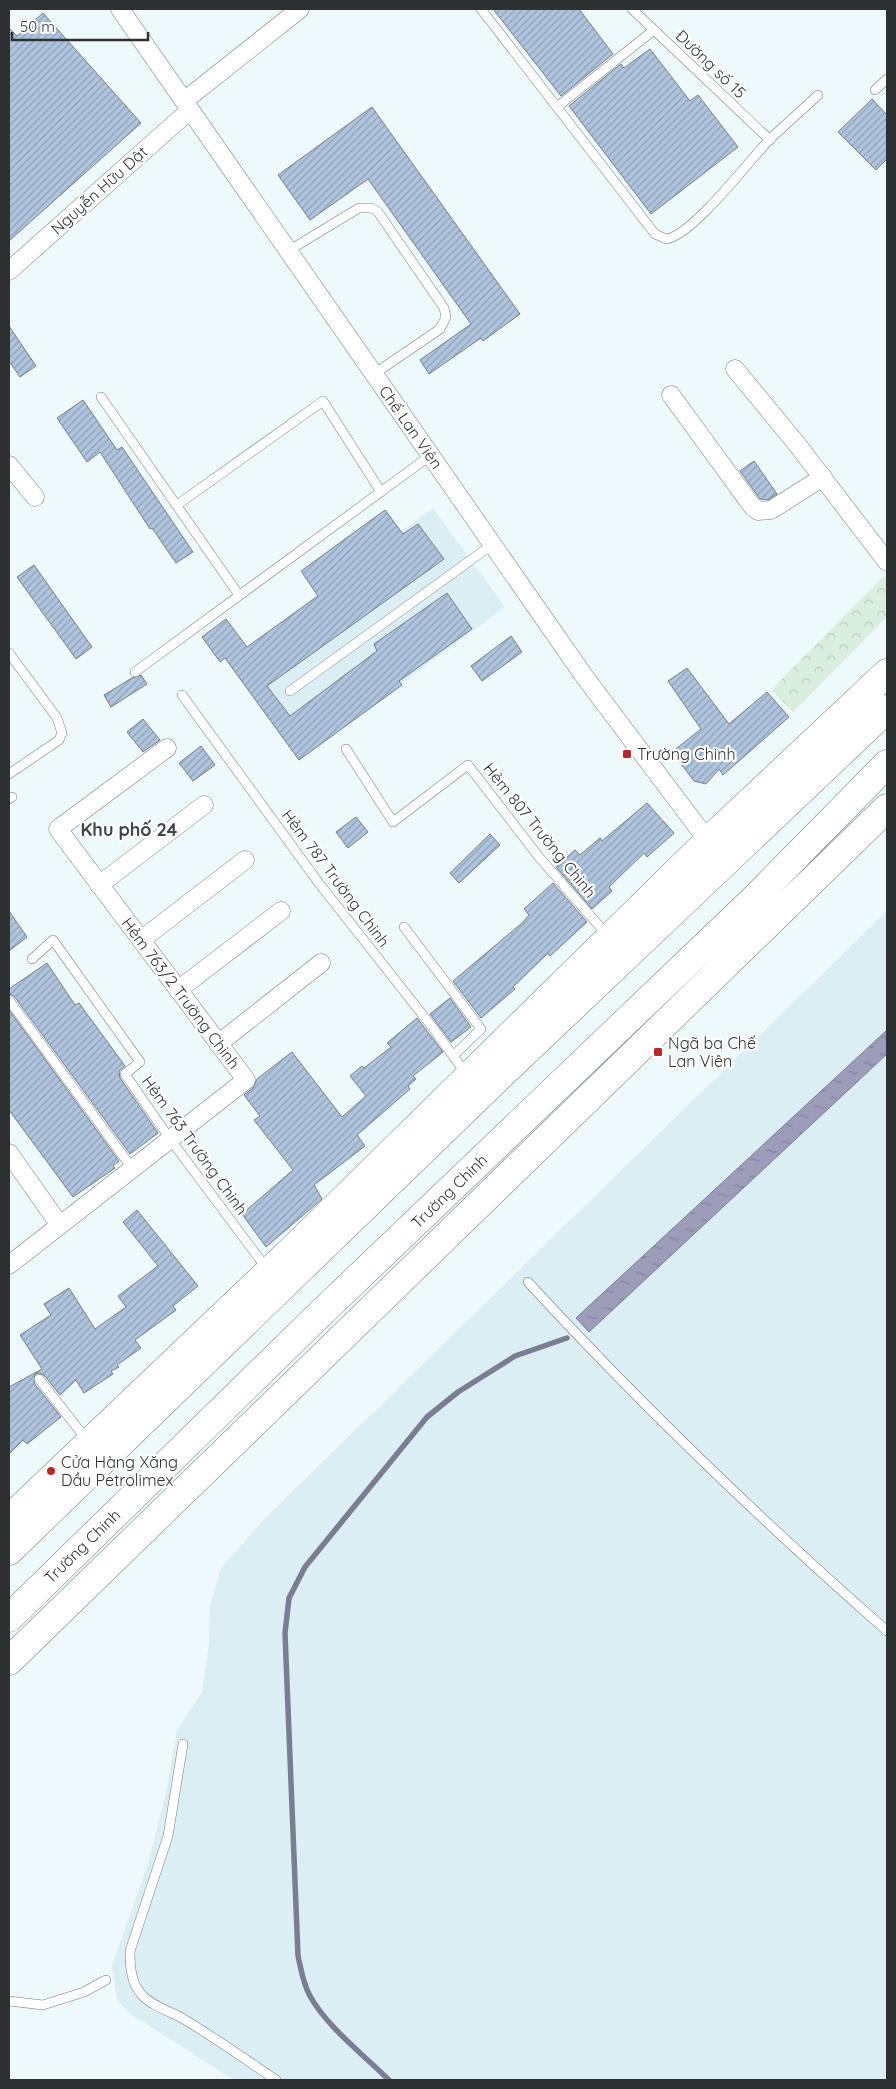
<svg xmlns="http://www.w3.org/2000/svg" width="896" height="2089" font-family="Quicksand,sans-serif">
<defs>
<pattern id="forest-crowns" width="20" height="18" patternUnits="userSpaceOnUse" patternTransform="scale(1.25)"><rect width="20" height="18" fill="#daeedd"/><path d="M2 6a3 3 0 1 1 6 0M12 15a3 3 0 1 1 6 0" fill="none" stroke="#bbcdbe"/></pattern>
<pattern id="water-ripples" width="26" height="14" patternUnits="userSpaceOnUse" patternTransform="scale(1.25)"><rect width="26" height="14" fill="#9d9dbb"/><path d="M2 4q2-2 4 0t4 0M15 11q2-2 4 0t4 0" fill="none" stroke="#808199"/></pattern>
<pattern id="building-hatch" width="6" height="6" patternUnits="userSpaceOnUse" patternTransform="scale(1.25)"><rect width="6" height="6" fill="#afc5de"/><path d="M-1 1l2-2M0 6l6-6M5 7l2-2" fill="none" stroke="#8fa1b5"/></pattern>
</defs>
<rect width="100%" height="100%" fill="#eef9fc"/>
<!-- built -->
<path fill="#dbeef4" d="M433,508L505,607L299,760L227,662Z
M887,911V2080H234L132,2015L117,2000L112,1966L148,1863L166,1792L177,1730L202,1692L209,1644L210,1604L221,1568L267,1516Z"/>
<!-- forest -->
<path fill="url(#forest-crowns)" d="M884,576L887,579V617L793,712L771,690Z"/>
<!-- water -->
<path fill="url(#water-ripples)" stroke="#7b7d92" d="M887,1030V1054L589,1332L576,1318Z"/>
<g fill="none" stroke-linecap="round" stroke-linejoin="round">
<!-- stream -->
<path stroke="#7b7d92" stroke-width="5.5" d="M389,2080C364,2055 327,2027 310,1996C303,1984 301,1969 298,1956L285,1633L289,1598L305,1567L427,1417L458,1392L515,1356L567,1338"/>
</g>
<!-- building -->
<path fill="url(#building-hatch)" stroke="#777c82" d="M493,9H579L613,54L561,96Z
M43,13L141,123L9,241V28L17,36Z
M650,49L690,101L698,95L738,147L651,214L569,106L621,64L624,68Z
M872,99L887,115V159L876,170L838,132Z
M372,107L520,314L483,341L481,338L429,374L420,360L471,324L368,179L310,220L278,175Z
M9,326L36,366L20,377L9,361Z
M83,400L117,450L122,447L193,552L176,563L152,528L150,529L100,452L87,462L57,418Z
M754,461L777,494L768,500L760,499L740,471Z
M385,510L403,534L418,524L444,559L267,686L290,716L377,651L374,644L447,593L472,629L399,681L402,685L299,760L225,658L220,662L202,637L226,619L247,647L318,596L301,571Z
M34,565L92,647L76,659L17,577Z
M511,636L522,652L482,681L471,666Z
M687,668L729,724L767,692L789,717L723,775L719,769L706,784L694,781L672,752L701,729L668,681Z
M141,675L147,684L111,707L104,695L132,678Z
M143,719L160,740L143,752L127,732Z
M201,746L215,765L193,781L179,763Z
M647,803L674,833L647,857L644,853L609,887L612,891L592,909L556,867L575,850L580,855L600,838L602,841Z
M356,817L368,832L348,848L336,832Z
M490,834L500,845L459,883L450,873Z
M553,883L587,922L550,956L548,953L513,987L515,989L481,1018L453,981L522,923L529,915L524,909Z
M9,911L27,937L9,951Z
M47,963L75,1005L79,1003L125,1066L119,1071L120,1078L158,1133L130,1154L14,996L9,994V989Z
M450,998L471,1027L451,1042L430,1014Z
M9,1010L119,1161L113,1166L115,1168L73,1197L9,1110Z
M417,1018L443,1052L413,1076L416,1079L408,1086L410,1089L357,1135L365,1146L314,1185L322,1199L266,1247L242,1214L293,1170L254,1120L260,1116L244,1095L253,1088L257,1079L292,1052L342,1117L366,1096L350,1076L362,1066L364,1068L391,1047L387,1043Z
M137,1210L198,1286L173,1306L176,1310L135,1340L141,1348L117,1365L119,1367L111,1371L113,1374L84,1393L76,1380L60,1395L44,1375L39,1373L35,1374L34,1383L61,1417L27,1444L23,1440L9,1454V1387L42,1369L20,1335L51,1315L44,1304L69,1288L95,1329L126,1307L118,1296L158,1266L123,1222Z"/>
<g fill="none" stroke-linecap="round" stroke-linejoin="round">
<!-- service casing -->
<g stroke="#70797c" stroke-width="10">
<path id="service" d="M481,9L655,234L666,239C692,236 749,161 770,139C786,124 802,110 818,95
M632,9L770,140
M875,90L887,79
M557,107L654,30
M288,251L359,208H371L378,212L444,308L446,317L440,329L374,374
M101,397L239,595
M177,505L323,401L381,492
M9,653L57,718L62,733L59,740L9,774
M135,672L431,455
M290,691L493,544
M182,695L318,882L433,1028L467,1075
M346,749L393,822L468,765L539,857L608,936
M9,799L12,797
M404,927L481,1029L453,1056
M32,959L53,940L140,1062L125,1074L170,1139L267,1269
M9,1000L132,1168
M528,1282C641,1405 762,1521 887,1631
M39,1379L87,1440
M183,1744L168,1836L130,1951C130,1967 131,1983 142,1995C152,2006 169,2011 182,2018C214,2037 245,2059 276,2080
M9,2001L43,2005L84,1992L106,1980"/>
</g>
<!-- minor casing -->
<g stroke="#70797c" stroke-width="19">
<path id="minor" d="M120,9L584,676L708,841
M184,101L300,9
M9,271L190,110
M735,369L796,443L887,562
M671,395L752,506L758,511L771,510L823,477
M9,465L35,497
M99,885L204,805
M141,940L245,860
M178,990L281,911
M218,1044L321,963
M9,1153L59,1224
M9,1265L246,1080L58,829L167,748"/>
</g>
<!-- primary casing -->
<g stroke="#70797c" stroke-width="29">
<path id="primary" d="M9,1519L299,1243L708,841L887,673
M9,1551L503,1073L887,709
M9,1618L320,1314L754,899L887,764
M9,1661L887,808"/>
</g>
<!-- service -->
<use href="#service" stroke="#fff" stroke-width="9"/>
<!-- minor -->
<use href="#minor" stroke="#fff" stroke-width="18"/>
<!-- primary -->
<use href="#primary" stroke="#fff" stroke-width="28"/>
</g>
<!-- markers -->
<g fill="#b72827" stroke="#fff" stroke-width="2">
<rect x="622" y="749" width="10" height="10" rx="2.5"/>
<rect x="653" y="1047" width="10" height="10" rx="2.5"/>
<circle cx="51" cy="1471" r="5"/>
</g>
<g text-anchor="middle" stroke-width="4.5" stroke-linejoin="round" paint-order="stroke">
<!-- street labels -->
<g font-size="16" fill="#2d3132" stroke="#fff">
<text transform="translate(711 64) rotate(44)" y="6">Đường số 15</text>
<text transform="translate(99 190) rotate(-42)" y="6">Nguyễn Hữu Dật</text>
<text transform="translate(411 427) rotate(55)" y="6">Chế Lan Viên</text>
<text transform="translate(540 830) rotate(51)" y="6">Hẻm 807 Trường Chinh</text>
<text transform="translate(336 878) rotate(53)" y="6">Hẻm 787 Trường Chinh</text>
<text transform="translate(181 993) rotate(53)" y="6">Hẻm 763/2 Trường Chinh</text>
<text transform="translate(195 1145) rotate(54)" y="6">Hẻm 763 Trường Chinh</text>
<text transform="translate(449 1191) rotate(-44)" y="6">Trường Chinh</text>
<text transform="translate(82 1546) rotate(-44)" y="6">Trường Chinh</text>
</g>
<!-- poi labels -->
<g font-size="16" fill="#2d3132" stroke="#fff" text-anchor="start">
<text x="637" y="760">Trường Chinh</text>
<text x="668" y="1049">Ngã ba Chế<tspan x="668" dy="18">Lan Viên</tspan></text>
<text x="61" y="1468">Cửa Hàng Xăng<tspan x="61" dy="18">Dầu Petrolimex</tspan></text>
</g>
<!-- neighbourhood labels -->
<g font-size="18" font-weight="bold" fill="#3e4649" stroke="#fff">
<text x="129" y="836">Khu phố 24</text>
</g>
</g>
<!-- border -->
<rect width="896" height="2089" fill="none" stroke="#2d3132" stroke-width="20"/>
<!-- scale -->
<path d="M12 32v8h136v-8" fill="none" stroke="#2d3132" stroke-width="2.5"/>
<text x="20" y="32" font-size="15" fill="#2d3132" stroke="#ffffff" stroke-width="4" paint-order="stroke">50 m</text>
</svg>
